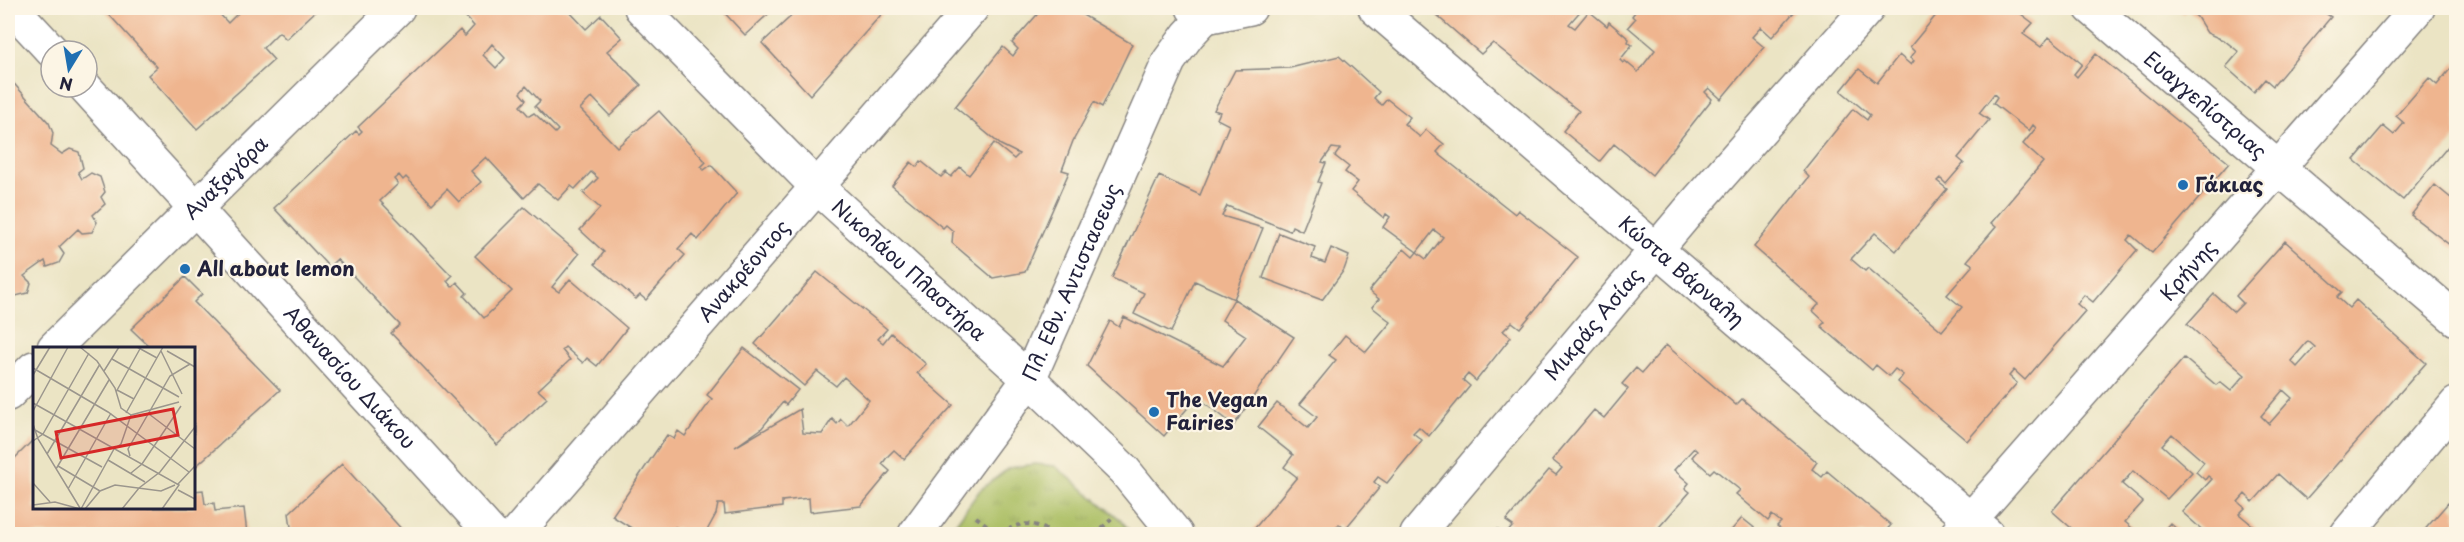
<svg xmlns="http://www.w3.org/2000/svg" width="2464" height="542" font-family="'Playpen Sans',sans-serif">
<defs>
<pattern id="park-tufts" width="24" height="20" patternUnits="userSpaceOnUse" patternTransform="scale(1.5)"><rect width="24" height="20" fill="#a9bd61"/><path d="M3 7l-1-3M5 7V3M7 7l1-3M15 17l-1-3M17 17v-4M19 17l1-3" fill="none" stroke="#91a255"/></pattern>
</defs>
<rect width="100%" height="100%" fill="#fcf5e5"/>
<filter id="ink" filterUnits="userSpaceOnUse"><feTurbulence type="fractalNoise" baseFrequency=".0167" numOctaves="2"/><feDisplacementMap in="SourceGraphic" scale="12" xChannelSelector="R" yChannelSelector="G"/><feConvolveMatrix kernelMatrix="1 2 1 2 8 2 1 2 1" color-interpolation-filters="sRGB"/></filter>
<filter id="wash" filterUnits="userSpaceOnUse"><feTurbulence type="fractalNoise" baseFrequency=".008" numOctaves="4" result="noise"/><feDisplacementMap in="SourceGraphic" scale="24" xChannelSelector="R" yChannelSelector="G"/><feGaussianBlur stdDeviation="1.35" result="paint"/><feColorMatrix in="noise" values="0 0 0 0 0 0 0 0 0 0 0 0 0 0 0 0 0 1.4 0 .05"/><feComposite in="paint" operator="in"/></filter>
<g filter="url(#wash)">
<rect width="100%" height="100%" fill="#ebe4c4"/>
<!-- park -->
<path fill="url(#park-tufts)" stroke="#66704e" stroke-width="1.5" d="M1035,464L1055,466L1121,520L1132,534H948L980,490L1009,468Z"/>
<g id="blocks">
<!-- building -->
<path fill="#efb58f" fill-rule="evenodd" d="M103,8H208L212,12L215,9L228,23L243,8H319L286,39L279,32L263,48L274,60L197,129L148,75L157,67Z
M464,8H566L586,29L601,15L622,38L607,51L641,85L610,116L592,97L580,109L617,147L659,111L706,162L701,167L704,170L711,165L737,193L698,240L692,234L678,249L685,255L646,300L640,295L636,299L595,264L604,252L580,230L600,208L583,193L598,178L591,172L575,189L571,186L558,200L538,184L524,198L486,157L471,171L481,182L459,202L447,189L432,204L406,177L403,180L399,175L394,179L398,184L380,201L452,276L447,281L452,287L457,282L467,293L464,296L484,318L512,291L475,256L524,207L579,254L552,287L559,292L570,279L627,328L597,366L587,358L583,363L565,347L562,350L570,360L538,390L547,398L497,445L391,333L400,325L337,259L329,267L274,208L356,131L359,134L362,131L358,127L460,30L465,36L474,26L465,16L469,12ZM492,44L505,58L496,68L483,55ZM526,86L540,101L535,106L558,130L555,133L534,113L529,116L520,106L526,100L520,93Z
M720,8H775L745,35Z
M800,8H887L810,95L762,43Z
M1043,8H1071L1132,44L1102,107L1094,102L1073,141L1062,170L1069,172L1025,272L993,278L952,243L953,231L946,225L943,228L892,186L911,162L917,167L921,161L941,177L946,172L951,177L960,167L969,175L994,143L1014,159L1019,154L1001,145L955,107L1003,47L1013,56L1018,49L1012,43Z
M1428,8H1583L1569,24L1575,28L1589,11L1607,26L1609,22L1629,39L1628,42L1632,45L1620,60L1623,63L1625,61L1638,72L1655,50L1628,27L1635,19L1632,16L1638,8H1793L1796,10L1772,37L1761,27L1752,37L1764,47L1721,99L1709,88L1705,92L1712,99L1652,175L1614,144L1600,161L1563,131L1579,111L1493,43L1481,54Z
M1942,8H2013L2033,23L2023,34L2041,47L2049,37L2082,64L2074,74L2077,77L2096,54L2229,163L2152,253L2131,235L2127,240L2137,250L2093,302L2084,295L2077,304L2085,311L2025,380L2014,370L2009,376L2017,383L1967,441L1898,382L1903,375L1895,369L1889,376L1876,365L1872,370L1821,326L1825,322L1813,311L1819,304L1754,247L1809,177L1803,171L1853,109L1867,120L1870,115L1841,91L1859,69L1877,83L1899,55L1911,65L1914,61L1910,58L1915,52L1910,47ZM1994,94L1997,97L1993,103L2029,131L2033,125L2036,128L2023,144L2043,162L1991,223L1996,227L1967,261L1973,265L1947,295L1962,307L1942,331L1868,268L1865,271L1851,259L1875,233L1896,251L1947,189L1937,181L1940,178L1946,184L1964,163L1958,158L1989,120L1979,113Z
M2176,8H2330L2325,13L2331,17L2273,86L2265,79L2254,92L2226,67L2239,52L2225,41L2207,33L2197,17L2187,9L2183,14Z
M1339,56L1379,92L1374,98L1378,102L1382,105L1387,99L1410,117L1404,124L1420,137L1426,130L1444,144L1437,152L1440,155L1515,214L1518,210L1578,257L1520,328L1512,322L1503,331L1511,337L1476,381L1468,374L1463,380L1470,386L1429,436L1419,427L1413,433L1422,440L1387,483L1378,477L1374,482L1380,487L1345,529L1339,524L1331,534H1250L1297,477L1284,467L1293,455L1258,427L1277,403L1308,428L1317,417L1300,404L1336,360L1329,355L1345,335L1366,352L1391,322L1372,307L1379,299L1369,291L1404,249L1413,257L1417,252L1426,259L1443,237L1434,230L1417,252L1383,227L1390,217L1386,214L1384,218L1351,191L1358,182L1345,172L1349,167L1335,156L1340,149L1332,148L1322,162L1326,163L1318,182L1321,183L1302,231L1292,226L1290,231L1227,206L1222,216L1263,228L1234,299L1195,281L1171,332L1134,314L1144,293L1112,278L1159,176L1200,195L1229,125L1217,119L1220,112L1214,110L1235,70L1290,68Z
M2456,62V137L2403,200L2354,160L2383,126L2394,135L2404,123L2396,116L2429,78L2437,85Z
M8,77L49,123L53,133L51,146L62,154L70,149L79,152L83,168L78,172L82,179L91,173L100,177L105,192L101,197L105,204L93,215L97,222L92,232L82,233L78,229L59,247L64,254L59,263L47,267L45,261L24,276L31,283L28,293L16,296L12,290L8,293Z
M2435,185L2452,199L2456,193L2455,249L2411,215Z
M1279,233L1315,247L1312,258L1325,263L1331,248L1349,256L1344,270L1322,300L1263,278Z
M2285,241L2342,292L2337,297L2349,308L2356,300L2426,363L2306,499L2278,474L2253,502L2245,494L2238,502L2245,508L2239,514L2263,534H2207L2182,512L2212,479L2208,476L2205,480L2196,472L2204,462L2172,434L2162,445L2192,472L2167,499L2133,471L2122,484L2143,502L2125,522L2139,534H2078L2052,511L2184,358L2216,385L2220,382L2231,391L2245,375L2187,324L2214,294L2234,312L2243,303L2236,296ZM2308,341L2315,347L2297,367L2291,361ZM2283,390L2292,398L2269,424L2261,416Z
M817,272L887,329L878,339L883,343L891,333L926,364L917,373L953,405L904,459L894,450L888,456L882,464L890,471L861,506L810,512L809,498L782,501V507L725,514L724,504H718L716,514L705,534H690L675,527L669,534H641L612,516L667,435L674,439L678,431L685,436L712,399L707,395L744,348L798,390L786,405L783,402L761,429L735,447L800,409L803,433L822,434L832,419L837,424L841,419L848,426L869,400L844,377L836,386L817,371L804,386L755,344Z
M185,277L202,294L194,302L280,390L194,468V348H149L150,347L131,329Z
M1234,299L1294,337L1234,425L1197,397L1164,436L1087,366L1110,321L1119,327L1124,317L1223,366L1246,336L1222,320Z
M1666,345L1736,405L1742,399L1817,462L1812,469L1822,477L1827,471L1891,525L1883,534H1787L1777,526L1781,522L1772,515L1768,521L1736,494L1740,490L1714,469L1710,473L1692,457L1697,451L1694,448L1674,470L1689,483L1685,488L1690,492L1653,534L1647,533L1646,534H1506L1513,526L1506,521L1549,470L1556,475L1562,468L1552,460L1594,410L1604,418L1628,389L1622,384L1636,368L1642,373Z
M34,439V508H194V491L203,490L205,504L214,503L215,511L244,508L247,534H8V465Z
M342,464L406,534H292L289,513Z
M2448,503L2456,510V534H2421Z
M1742,518L1762,534H1728Z
M2170,523L2182,534H2160Z
M1498,529L1505,534H1493Z"/>
</g>
</g>
<g filter="url(#ink)">
<use href="#blocks" fill-opacity="0" stroke="#868380" stroke-width="1.5"/>
<g fill="none" stroke-linecap="round" stroke-linejoin="round">
<!-- street casing -->
<g stroke="#868380" stroke-width="36">
<g id="street">
<path d="M12,8L52,51"/>
<path id="s1" d="M641,8L817,187L1029,379L1124,470L1176,534"/>
<path d="M1193,8L1205,17L1250,8"/>
<path id="s2" d="M1375,8L1987,534"/>
<path id="s3" d="M2091,8L2456,319"/>
<path id="s4" d="M85,87L492,534"/>
<path id="s5" d="M54,348L398,8"/>
<path d="M8,394L34,368"/>
<path id="s6" d="M516,534L972,8"/>
<path id="s7" d="M915,534L1029,379L1169,61L1188,35L1205,17"/>
<path id="s8" d="M1417,534L1687,213L1868,8"/>
<path id="s9" d="M1958,534L2418,8"/>
<path d="M2347,534L2456,404"/>
</g>
</g>
<!-- path -->
<path stroke="#868380" stroke-width="4" stroke-dasharray="4.5 4.5" stroke-linecap="butt" d="M976,517L999,534
M1000,534C1020,521 1033,521 1054,534
M1095,534L1112,519"/>
<!-- street -->
<use href="#street" stroke="#fff" stroke-width="33"/>
</g>
</g>
<!-- markers -->
<g fill="#1f6fb2" stroke="#fcf5e5" stroke-width="2">
<circle cx="2183" cy="185" r="6"/>
<circle cx="185" cy="269" r="6"/>
<circle cx="1154" cy="412" r="6"/>
</g>
<g text-anchor="middle" stroke-width="4.5" stroke-linejoin="round" paint-order="stroke">
<!-- street labels -->
<g font-size="20" fill="#22223b" stroke="#fcf5e5">
<text dy="7" stroke="none"><textPath href="#s3" startOffset="150">Ευαγγελίστριας</textPath></text>
<text dy="7" stroke="none"><textPath href="#s5" startOffset="242">Αναξαγόρα</textPath></text>
<text dy="7" stroke="none"><textPath href="#s1" startOffset="375">Νικολάου Πλαστήρα</textPath></text>
<text dy="7" stroke="none"><textPath href="#s2" startOffset="404">Κώστα Βάρναλη</textPath></text>
<text dy="7" stroke="none"><textPath href="#s6" startOffset="348">Ανακρέοντος</textPath></text>
<text dy="7" stroke="none"><textPath href="#s9" startOffset="350">Κρήνης</textPath></text>
<text dy="7" stroke="none"><textPath href="#s7" startOffset="298">Πλ. Εθν. Αντιστασεως</textPath></text>
<text dy="7" stroke="none"><textPath href="#s8" startOffset="274">Μικράς Ασίας</textPath></text>
<text dy="7" stroke="none"><textPath href="#s4" startOffset="393">Αθανασίου Διάκου</textPath></text>
</g>
<!-- poi labels -->
<g font-size="20" font-weight="bold" fill="#22223b" stroke="#fcf5e5" text-anchor="start">
<text x="2195" y="192">Γάκιας</text>
<text x="197" y="276">All about lemon</text>
<text x="1166" y="407">The Vegan<tspan x="1166" dy="23">Fairies</tspan></text>
</g>
</g>
<!-- overview -->
<g transform="translate(33 347)">
<rect width="162" height="162" fill="#ebe4c4"/>
<path fill="none" stroke="#9b968d" stroke-width="1.5" d="M47,0L64,14L82,41L88,61L98,68M104,0L124,11M128,4L149,47M134,4L162,20M79,12L146,50M0,21L75,65L156,125M71,24L86,0M0,28L17,0M84,43L101,52M83,45L108,0M0,56L146,138L129,162M0,64L35,0M93,66L130,0M116,67L162,102M98,68L146,55M0,77L5,92L47,161M2,83L69,120M0,94L10,87L56,6M14,107L67,17M97,109L95,102L137,29L157,17M75,113L112,135M25,119L67,144M23,122L76,33M98,126L109,117L148,59M0,136L17,155M145,137L162,119M35,142L78,66M145,143L162,152M0,158L22,155L47,162M48,162L81,102L88,97L98,68M52,162L67,144L82,138L128,144L142,138M89,162L106,141L127,125L162,80"/>
<path fill="#d62828" fill-opacity="0.15" stroke="#d62828" stroke-width="3" d="M140,62L145,88L28,111L23,85Z"/>
<rect width="162" height="162" fill="none" stroke="#22223b" stroke-width="3"/>
</g>
<!-- margin -->
<rect width="2464" height="542" fill="none" stroke="#fcf5e5" stroke-width="30"/>
<!-- north arrow -->
<g transform="translate(69 69) rotate(191)"><circle r="28" fill="#fcf5e5" stroke="#a5a1a1" stroke-width="1.5"/>
<path d="M0-4.5L10 22L0 15L-10 22Z" fill="#1f6fb2"/>
<text y="-9" font-size="16" font-weight="bold" text-anchor="middle" fill="#22223b">N</text>
</g>
</svg>
